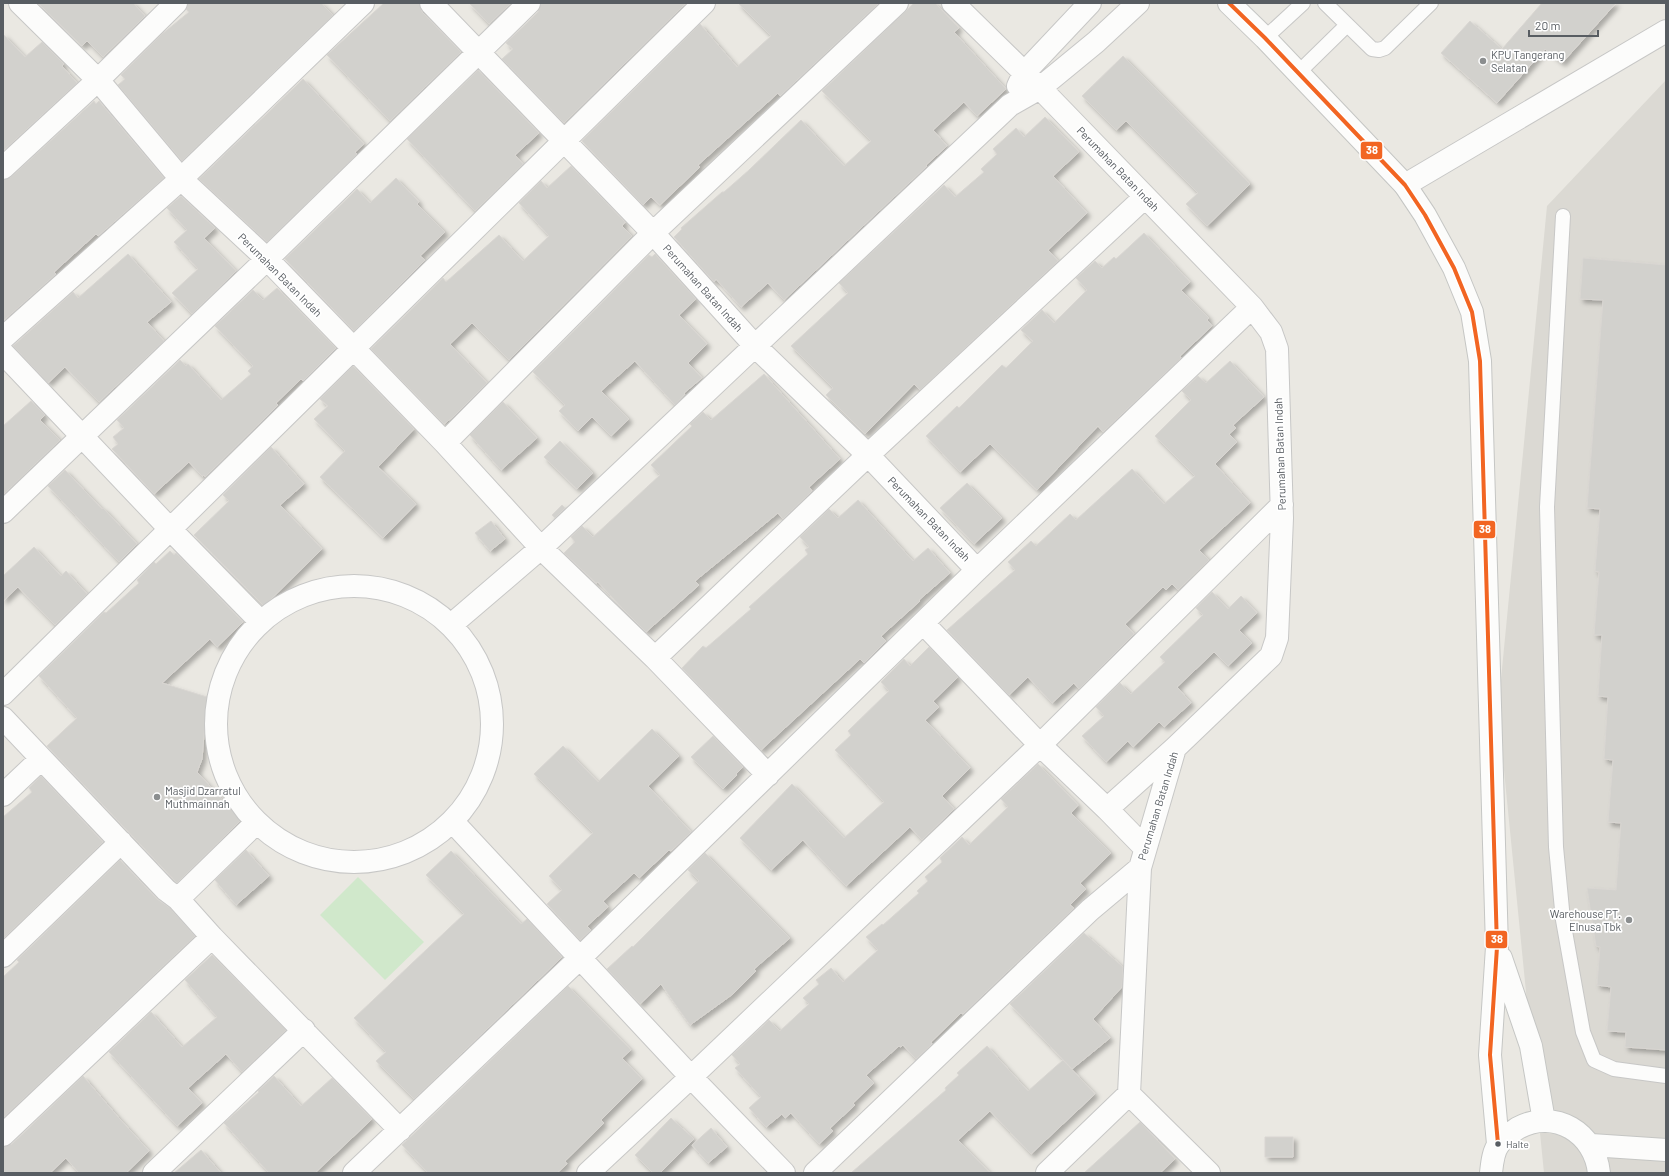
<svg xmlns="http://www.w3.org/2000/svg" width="1669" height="1176" font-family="Barlow,sans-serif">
<defs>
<filter id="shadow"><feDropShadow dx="3.5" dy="3.5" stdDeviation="2" flood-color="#0004"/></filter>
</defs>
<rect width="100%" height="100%" fill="#eae8e2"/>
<!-- industrial -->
<path fill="#dbd9d3" d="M1666,80V1173H1544L1498,710L1547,206Z"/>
<!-- green -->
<path fill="#d0e8cb" d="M358,877L424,942L385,980L320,915Z"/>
<!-- building -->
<path fill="#d2d1cd" stroke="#d9d6d2" filter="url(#shadow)" d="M38,3H133L145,16L103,57L87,41L82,46Z
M188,3H321L333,15L182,161L118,85L125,79L121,75L162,34L189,12L186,9Z
M384,3H419L422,12L461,52L390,121L327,55Z
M469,3H511L489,24Z
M541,3H686L564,123L502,59L513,49L506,43L538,12Z
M738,3H879L780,96L778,93L698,165L700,167L660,205L651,197L643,205L582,141L700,24L737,67L771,36Z
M914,3H935L959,28L954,32L1006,89L977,116L964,102L933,130L947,146L926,165L927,166L784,300L768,283L741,307L716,279L714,282L674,237L682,229L681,228L722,192H724L749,170L801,120L844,166L871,141L822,91Z
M1542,3H1616L1562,63L1545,49L1497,103L1441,53L1470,21L1502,49Z
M3,34L25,57L42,42L64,64L62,66L77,83L3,151Z
M1123,56L1250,184L1207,226L1186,204L1198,193L1126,121L1116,130L1082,96Z
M478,70L539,133L515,155L523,164L475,211L407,139Z
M303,79L364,144L355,152L357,154L267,242L199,179Z
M94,101L96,104L99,101L164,178L98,236L96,234L54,272L56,274L3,321V180L11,177Z
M1045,117L1079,152L1053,176L1087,213L1048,250L1058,261L920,390L914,384L865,434L826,395L833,388L791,346L848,293L839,283L944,185L955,197L984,172L981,169L997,154L993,149L1016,128L1024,137Z
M571,166L625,222L622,226L632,236L509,360L472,323L450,344L487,383L453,417L444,424L371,349L443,278L446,282L499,235L523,261L549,236L519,203L541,181L547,188Z
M396,178L419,202L417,204L445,232L420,256L425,260L354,331L285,259L357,189L370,203Z
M181,196L215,228L204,238L236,271L192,314L172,293L198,269L174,242L187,230L167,208Z
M1144,233L1190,282L1181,290L1209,318L1207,320L1212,326L1180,356L1181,358L1103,432L1098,426L1037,490L990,444L960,472L926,436L957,406L959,408L1002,365L1006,368L1033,341L1021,330L1042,310L1054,323L1087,290L1076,278L1095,261L1102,268L1114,257L1116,259Z
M128,254L171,302L147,322L164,341L99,402L65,367L48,383L13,346L73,292L78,298Z
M655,254L696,299L679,315L707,344L688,363L702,378L684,393L685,394L675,405L635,361L601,391L629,419L611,436L592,417L578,431L559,411L565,405L533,372L649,255L652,257Z
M1583,258L1666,265V1050L1625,1047L1626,1032L1607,1031L1611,987L1597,985L1600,947L1596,946L1587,888L1616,890L1621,823L1608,822L1613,760L1604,759L1608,697L1598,696L1602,635H1594L1599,572L1595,571L1600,509L1587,508L1603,300L1580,299Z
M277,288L336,348L303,381L301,379L276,403L278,405L205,477L204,475L202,476L189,462L154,494L112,449L118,444L113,437L124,428L117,420L180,360L186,366L188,364L221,400L251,374L248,371L253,366L215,326L253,290L263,300Z
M1230,361L1264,397L1233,425L1236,428L1229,434L1237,442L1215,464L1250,503L1199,550L1209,560L1178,590L1172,584L1166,590L1163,587L1125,624L1134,634L1079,689L1074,683L1052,703L1028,677L1009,695L947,630L1015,570L1008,562L1031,541L1036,546L1070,514L1076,520L1132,469L1164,504L1195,476L1155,436L1191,400L1182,391L1198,376L1206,383Z
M353,366L414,429L378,467L416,504L383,538L320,477L345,451L314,419L328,406L320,399Z
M764,374L840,459L809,487L812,491L783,519L778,513L695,581L699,585L646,632L623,609L598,582L596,583L564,553L575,542L571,537L582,526L593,537L660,475L651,465L692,426L690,424L703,412L711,420Z
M31,401L45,415L40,420L60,440L3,495V426Z
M503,402L537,438L501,470L470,435Z
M560,441L593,473L577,489L544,457Z
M271,447L304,484L280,505L322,549L264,606L194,535L229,501L223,495Z
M65,470L102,509L103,508L137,544L119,562L48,486Z
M967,483L1002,518L974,544L940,508Z
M858,500L913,561L928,548L950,573L919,600L920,601L881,636L886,641L864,663L860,659L761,750L682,668L703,646L706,648L751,609L749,607L808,554L805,550L809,547L800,537L829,509L838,518Z
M562,505L565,508L555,518L552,515Z
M491,521L505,539L490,551L475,533Z
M34,547L61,576L66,571L87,594L55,625L18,587L3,601V576Z
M170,551L174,555L176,553L243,622L217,647L210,639L162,683L207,697L202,759L197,772L241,820L177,883L47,746L77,718L39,676L104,612L106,613L139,583L137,580L154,562L156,564Z
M1212,592L1228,609L1241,596L1257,613L1239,630L1252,643L1228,666L1214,652L1177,687L1191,703L1164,727L1159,722L1133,747L1128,741L1106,762L1082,736L1104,716L1096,707L1120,683L1131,694L1165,662L1160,657L1203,615L1196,608Z
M929,647L958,677L933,701L939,707L925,720L970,768L942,796L954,809L922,840L910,827L846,886L803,840L771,870L740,838L792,784L844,838L884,802L835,750L851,735L848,731L889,691L881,682L904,659L910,666Z
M652,729L679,756L648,786L691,832L671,851L669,850L639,878L634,873L603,901L608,907L587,926L591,930L580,940L547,904L562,890L549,876L593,833L534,774L563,746L598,782Z
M713,736L743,767L736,774L737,775L723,789L691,757Z
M1038,764L1078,805L1071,813L1111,853L1080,883L1086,889L1070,905L1074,908L963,1014L961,1013L931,1042L932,1044L916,1059L903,1045L901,1047L899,1046L866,1075L874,1083L853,1103L855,1105L830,1128L833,1131L819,1144L791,1113L785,1118L782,1114L766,1127L749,1108L761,1097L735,1068L740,1064L732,1055L769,1020L780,1031L809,1004L803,998L819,984L816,980L831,968L843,982L878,950L866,937L882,924L883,925L919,893L917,891L928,881L925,877L942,862L940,858L962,837L969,845L1008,807L1001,799Z
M41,776L103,842L3,939V817L32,792L29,788Z
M246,850L269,876L236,905L215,880Z
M451,851L521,924L527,919L562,957L414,1099L376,1061L386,1052L354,1018L464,914L426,875Z
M705,853L790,938L754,969L756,971L733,994L690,1025L661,984L640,1004L607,969L632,946L633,947L699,881L688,870Z
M120,860L157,899L170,908L195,936L3,1118V977L19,962L17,960Z
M1084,933L1123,967L1122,987L1093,1019L1110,1038L1072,1069L1010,1004Z
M212,955L286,1030L242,1072L226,1054L188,1088L202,1103L177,1126L109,1052L151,1012L182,1047L217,1017L185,980Z
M568,986L631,1050L622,1058L642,1079L601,1120L604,1123L565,1161L567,1164L557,1173H428L402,1145Z
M987,1046L1028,1091L1063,1060L1095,1094L1031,1154L990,1111L958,1140L990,1173H851L946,1090L945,1088L959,1075L957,1073Z
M83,1076L118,1117L149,1151L126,1173H79L66,1158L50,1173H3V1147L12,1144Z
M274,1076L301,1106L332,1078L372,1119L315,1173H269L224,1123L259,1092L258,1091Z
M671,1118L694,1139L660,1173H653L635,1155Z
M1140,1122L1175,1159L1160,1173H1084Z
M711,1128L727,1147L708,1163L692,1145Z
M1265,1137H1293V1157H1265Z
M201,1150L221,1173H174Z"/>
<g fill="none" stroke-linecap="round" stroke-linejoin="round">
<!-- service casing -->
<g stroke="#c7c7c6" stroke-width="16">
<path id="service" d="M1325,3L1372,49L1379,50L1385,48L1431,3
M1265,38L1303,3
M1298,73L1347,25
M1563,216L1547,507L1556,847L1563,920L1583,1032L1594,1060L1614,1069L1666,1076"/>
</g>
<!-- minor casing -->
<g stroke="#c7c7c6" stroke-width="24">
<path id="minor" d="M20,3L98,80L181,179L267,259L445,443L541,548L655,658L768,775
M431,3L653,233L756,347L868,455L977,570
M953,3L1040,88L1252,307L1271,332L1277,349L1282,518L1277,638L1271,656L1175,748L1140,868
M1018,86L1024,73L1090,3
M3,168L98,80L176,3
M1405,185L1666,31
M3,338L181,179L363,3
M3,353L170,529L260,621
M445,443L653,233L897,3
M3,512L267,259L529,3
M216 724a138 138 0 1 1 276 0a138 138 0 1 1-276 0Z
M923,623L1040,745L1107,809L1145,848
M451,625L541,548L1010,105L1040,88L1096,42L1138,3
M655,658L868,455L1145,197
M3,694L704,3
M3,718L166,890L178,899L212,937L400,1130
M3,795L41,759
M1107,809L1175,748
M453,822L691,1077L784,1173
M178,899L255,824
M3,956L121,842
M3,1135L212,937
M154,1173L304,1030
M354,1173L581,957L977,570L1252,307
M588,1173L691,1077L1040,745L1282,505
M815,1173L1090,910L1140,868L1129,1094L1209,1173
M1047,1173L1129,1094"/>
</g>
<!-- secondary casing -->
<g stroke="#c5c6c4" stroke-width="24">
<path id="secondary" d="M1229,3L1265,38L1405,185L1425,215L1454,268L1472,312L1480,361L1497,947L1490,1055L1498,1144
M1501,958L1531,1046L1544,1121
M1591,1145L1666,1150
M1491,1173C1492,1164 1493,1151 1499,1144C1503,1137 1512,1132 1518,1128C1555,1108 1595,1133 1599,1173"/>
</g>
<!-- service -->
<use href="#service" stroke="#fcfcfb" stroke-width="14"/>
<!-- minor -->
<use href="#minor" stroke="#fcfcfb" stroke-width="22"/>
<!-- secondary -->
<use href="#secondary" stroke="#fcfcfb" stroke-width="22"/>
<!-- bus-1 casing -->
<g stroke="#fff" stroke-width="7">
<path id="bus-1" d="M1229,3L1265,38L1405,185L1425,215L1454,268L1472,312L1480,361L1497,947L1490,1055L1498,1144"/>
</g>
<!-- bus-1 -->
<use href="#bus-1" stroke="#f26522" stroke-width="4"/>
</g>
<!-- markers -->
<g fill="#8b8e8f" stroke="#fff" stroke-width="1.5">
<circle cx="1483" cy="61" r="4"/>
<circle cx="157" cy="797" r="4"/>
<circle cx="1629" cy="920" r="4"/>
</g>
<circle fill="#585d62" stroke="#fff" stroke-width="1.5" cx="1498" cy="1144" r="3.5"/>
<g text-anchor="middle" stroke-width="3.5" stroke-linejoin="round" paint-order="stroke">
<!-- bus labels -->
<g font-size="10" fill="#585d62" stroke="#fff" text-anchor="start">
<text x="1506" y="1148">Halte</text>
</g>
<!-- poi labels -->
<g font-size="11" fill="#585d62" stroke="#fff" text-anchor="start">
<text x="1491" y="59">KPU Tangerang<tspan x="1491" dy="13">Selatan</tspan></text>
<text x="165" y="795">Masjid Dzarratul<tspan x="165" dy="13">Muthmainnah</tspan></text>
<text x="1621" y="918" text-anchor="end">Warehouse PT.<tspan x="1621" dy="13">Elnusa Tbk</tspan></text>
</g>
<!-- street labels -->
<g font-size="11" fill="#585d62" stroke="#fff">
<text transform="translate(1118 169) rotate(46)" y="4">Perumahan Batan Indah</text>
<text transform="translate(280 275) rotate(45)" y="4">Perumahan Batan Indah</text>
<text transform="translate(703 288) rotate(48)" y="4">Perumahan Batan Indah</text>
<text transform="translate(1280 454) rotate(-92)" y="4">Perumahan Batan Indah</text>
<text transform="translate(929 519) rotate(46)" y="4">Perumahan Batan Indah</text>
<text transform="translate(1158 806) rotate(-73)" y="4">Perumahan Batan Indah</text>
</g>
</g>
<g stroke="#fff" stroke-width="1.5">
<rect x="1360" y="141" width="23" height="19" rx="4" fill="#f26522"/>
<rect x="1473" y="520" width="23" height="19" rx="4" fill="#f26522"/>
<rect x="1485" y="930" width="23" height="19" rx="4" fill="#f26522"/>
</g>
<g font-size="11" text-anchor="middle" font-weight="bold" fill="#fff">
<text x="1372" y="154">38</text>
<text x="1485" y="533">38</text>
<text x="1497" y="943">38</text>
</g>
<!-- border -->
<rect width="1669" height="1176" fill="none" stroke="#585d62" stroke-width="8"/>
<!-- scale -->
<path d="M1529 30v6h69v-6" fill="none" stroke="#585d62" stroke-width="2"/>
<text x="1535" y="30" font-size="12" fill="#585d62" stroke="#ffffff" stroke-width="3" paint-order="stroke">20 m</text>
</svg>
